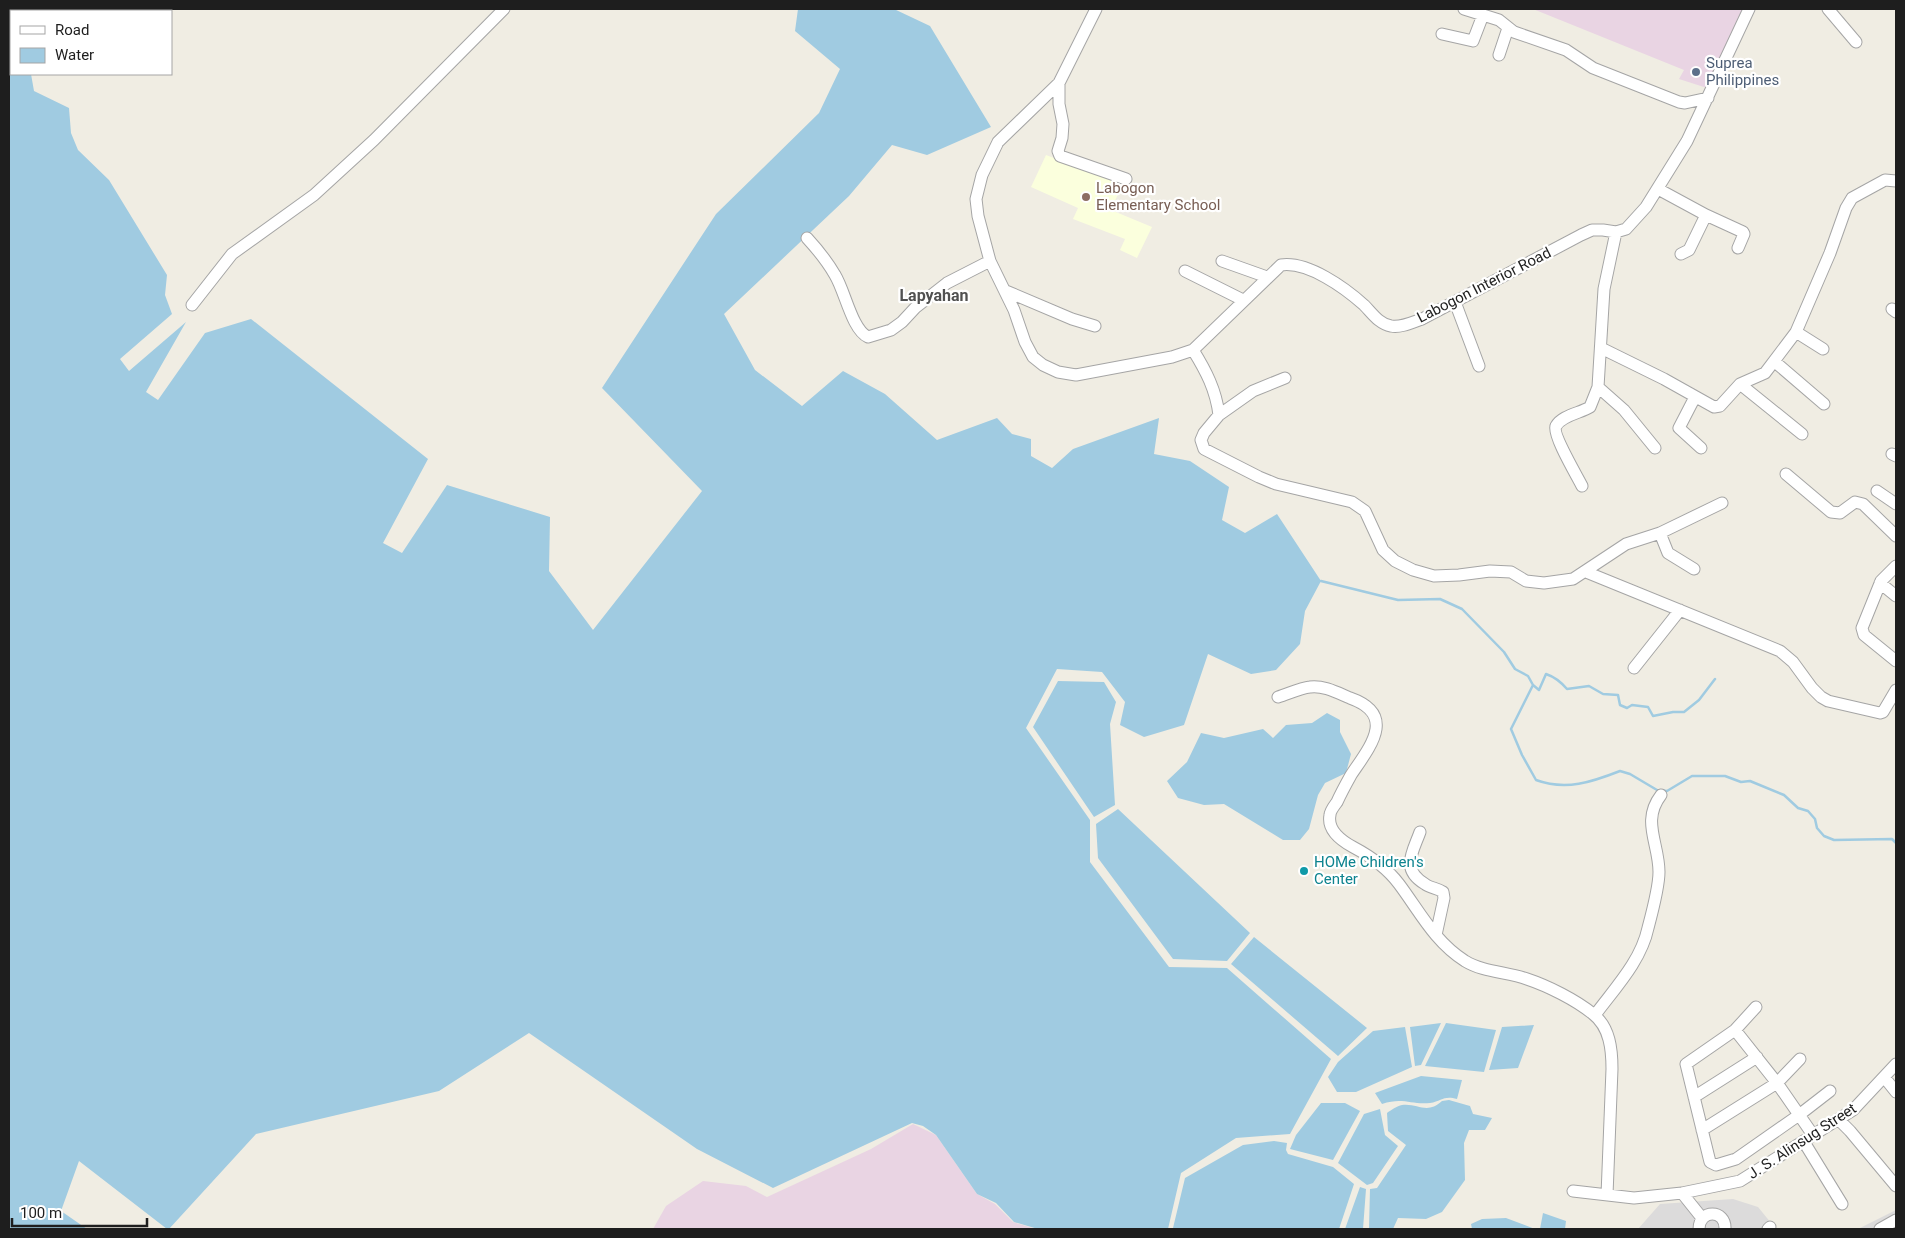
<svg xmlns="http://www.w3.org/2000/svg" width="1905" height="1238" font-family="Roboto,sans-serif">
<rect width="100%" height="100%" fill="#f0ede3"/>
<!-- residential -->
<path fill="#dcdbdb" d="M1733,1199L1758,1207L1776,1229H1638L1660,1204Z
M1896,1210V1229H1858Z"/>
<!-- industrial -->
<path fill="#e9d4e3" d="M1533,9H1744L1707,88L1679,79L1684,70Z
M913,1124L936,1135L977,1194L995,1204L1013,1222L1036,1229H653L666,1206L703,1181L746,1186L767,1197L871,1149Z"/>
<!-- education -->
<path fill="#fbffdd" d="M1046,155L1098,175L1105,165L1126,176L1111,210L1152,227L1137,258L1120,250L1125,239L1073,219L1078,208L1031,187Z"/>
<!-- water -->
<path fill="#a0cbe1" d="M798,9H894L930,26L991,127L927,155L892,145L849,196L724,314L755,370L802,406L843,371L885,394L937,440L997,418L1012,434L1031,439V456L1052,468L1073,449L1159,418L1154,454L1190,461L1229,487L1222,520L1245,533L1277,514L1321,581L1305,611L1300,644L1276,670L1251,674L1208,654L1184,725L1144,737L1120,725L1125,702L1102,672L1057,669L1026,728L1090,820V862L1169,967L1227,968L1331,1059L1290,1134L1236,1138L1181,1173L1168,1229H1038L1014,1222L996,1203L977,1194L936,1135L923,1126L912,1123L773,1188L697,1149L529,1033L439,1091L256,1134L169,1229H167L79,1161L61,1211L87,1229H9V16L11,12V74H31L34,91L69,108L71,133L78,150L109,180L167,275L165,295L172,314L120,359L129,371L186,322L146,392L158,400L205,333L251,319L428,459L383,543L402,553L447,485L550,517L549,571L593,630L702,491L602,388L716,214L819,113L840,69L795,31Z
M1058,681L1104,682L1116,702L1110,724L1115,805L1094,817L1033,727Z
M1327,713L1340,720V732L1351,754L1346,773L1325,783L1318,795L1309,829L1300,840H1283L1224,804L1204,805L1178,798L1167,781L1187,762L1201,733L1224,738L1263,729L1273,738L1286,725L1312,723Z
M1118,809L1250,933L1227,961L1173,959L1098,858L1096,824Z
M1254,937L1367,1028L1338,1056L1231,964Z
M1441,1023L1421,1065L1415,1066L1410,1027Z
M1446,1023L1496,1030L1484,1072L1425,1066Z
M1534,1025L1518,1068L1489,1070L1502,1027Z
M1405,1027L1412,1067L1356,1092H1337L1328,1077L1338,1062L1373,1031Z
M1421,1076L1462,1080L1457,1099C1444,1095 1442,1101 1430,1103C1411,1105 1403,1097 1382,1104L1375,1093Z
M1449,1100L1470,1106L1473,1114L1492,1118L1485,1130H1469L1464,1143L1465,1180L1442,1212L1426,1219L1398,1218L1393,1229H1369L1370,1189L1377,1188L1406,1145L1388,1131L1387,1113C1391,1110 1397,1106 1402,1105C1418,1103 1427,1115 1442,1101Z
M1321,1103H1345L1360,1111L1333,1160L1290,1149L1296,1135Z
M1380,1109L1385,1135L1398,1146L1373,1183L1367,1185L1338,1163L1364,1114Z
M1274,1141L1287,1143L1286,1150L1288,1154L1333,1167L1354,1184L1339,1229L1173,1228L1185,1178L1243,1145Z
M1360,1187L1366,1189L1363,1229H1345Z
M1543,1213L1566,1221L1565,1229H1540Z
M1506,1218L1535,1229H1472L1471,1224L1482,1219Z"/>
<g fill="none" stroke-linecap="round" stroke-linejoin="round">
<!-- stream -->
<path stroke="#a0cbe1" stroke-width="2.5" d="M1321,581L1398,600L1440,599L1462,609L1504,652L1515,669L1528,676L1533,685L1511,729L1522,755L1536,780C1566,791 1592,782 1620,771L1630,774L1657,790L1667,791L1692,776H1725L1741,782L1750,781L1784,795L1798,808L1808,811L1815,819L1817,828L1824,836L1834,840L1892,839L1896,843
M1533,685L1539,690L1546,674C1555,677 1561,682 1567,689L1589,686L1603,694L1618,695L1620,705L1627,708L1632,705L1648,707L1653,716L1673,712H1684L1699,700L1715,679"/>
<!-- minor casing -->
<g stroke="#a5a5a5" stroke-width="13">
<path id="minor" d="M1096,9L1059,83L998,142L982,175L976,199L978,216L990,261L1014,310L1025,342L1033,357L1043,365L1058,372L1076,375L1172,357L1193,350L1281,265C1308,261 1345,288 1364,305C1372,313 1379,324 1391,326C1401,328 1413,322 1422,319L1581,235L1592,230H1603L1616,232L1626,229L1646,207L1687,141L1749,9
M1464,9L1499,20L1514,32L1566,50L1593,68L1679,102L1685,103L1708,98
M1828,9L1856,42
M1442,34L1473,41L1483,15
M1499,55L1508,28
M1059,83V104L1063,124L1062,138L1058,151L1060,156L1126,179
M1658,189L1706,215L1689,250L1681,254
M1706,215L1743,232L1744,234L1738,248
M807,238C818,250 827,261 835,275C845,291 852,330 868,337L891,330L902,322L915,308L947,283L990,261
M1222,261L1267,277
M1185,271L1243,300
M1006,291L1072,319L1095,326
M1455,302L1479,366
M192,305L232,254L314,195L374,140L504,9
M1892,309L1896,312
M1796,332L1823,349
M1601,348L1664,379L1714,407L1720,406L1740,384L1765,373L1796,332L1830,253L1846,208L1852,198L1885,180L1896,181
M1193,350C1206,371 1216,390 1219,415L1204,433L1201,440L1204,449L1259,477L1276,484L1352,502L1365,511L1383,550L1395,561L1413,570L1434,576L1459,575L1490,571L1511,572L1526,581L1544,583L1573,579L1626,544L1660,533L1722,503
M1775,362L1824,404
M1740,384L1802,434
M1598,387L1624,410L1655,448
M1695,397L1679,428L1701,448
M1219,415L1253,391L1285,378
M1892,454L1896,456
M1786,474L1831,512L1840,513L1855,502L1863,504L1896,536
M1582,486C1577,476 1552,434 1556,426C1562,415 1581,413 1590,407L1598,387L1604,289L1616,232
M1877,491L1896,504
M1660,533L1668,553L1694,569
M1896,566L1881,581L1862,628L1864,635L1896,661
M1586,572L1780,651L1793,662L1812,688L1821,697L1828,701L1880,713L1883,712L1896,690
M1880,583L1896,596
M1634,668L1680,610
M1278,697C1288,694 1300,688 1310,687C1323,685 1338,693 1350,698C1398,715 1369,748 1351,775C1346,784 1341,793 1337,802C1334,806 1330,811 1330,815C1327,830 1342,841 1353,847C1370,856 1387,868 1399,884C1420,912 1434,941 1465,961C1483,972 1507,972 1527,979C1548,986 1576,1000 1593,1014C1610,1027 1612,1050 1612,1069L1607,1195
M1420,832C1413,852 1400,869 1425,884C1430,888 1437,888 1443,892L1444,898L1436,935
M1756,1007L1735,1030L1686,1064L1710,1162L1716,1165L1736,1159L1799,1115L1830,1091
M1595,1015C1615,988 1641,961 1648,928C1652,913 1659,887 1659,872C1659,843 1641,821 1661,795
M1735,1030L1777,1083L1813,1135
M1884,1077L1896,1092
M1694,1097L1757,1057
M1839,1120L1850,1131L1896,1186
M1702,1130L1777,1083L1800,1059
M1804,1142L1842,1204
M1573,1191L1634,1198L1682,1193L1740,1181L1853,1110L1896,1064
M1682,1193L1702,1218
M1699,1229C1699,1209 1726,1209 1725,1229
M1768,1229L1770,1227
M1880,1229L1896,1220"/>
</g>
<!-- minor -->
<use href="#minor" stroke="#fff" stroke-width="11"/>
</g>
<!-- markers -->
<circle fill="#5c6f8a" stroke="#fff" stroke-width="2" cx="1696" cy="72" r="5"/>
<circle fill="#8d6e63" stroke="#fff" stroke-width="2" cx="1086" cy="197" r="5"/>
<circle fill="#0f9aa8" stroke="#fff" stroke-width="2" cx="1304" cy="871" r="5"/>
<g text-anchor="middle" stroke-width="4.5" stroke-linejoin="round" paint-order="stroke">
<!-- service labels -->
<g font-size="15" fill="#4e5e75" stroke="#fff" text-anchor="start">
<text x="1706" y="68">Suprea<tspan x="1706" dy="17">Philippines</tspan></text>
</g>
<!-- education labels -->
<g font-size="15" fill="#785e54" stroke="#fff" text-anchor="start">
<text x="1096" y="193">Labogon<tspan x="1096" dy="17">Elementary School</tspan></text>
</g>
<!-- street labels -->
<g font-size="15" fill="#1e1e1e" stroke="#fff">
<text transform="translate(1484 285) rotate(-27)" y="5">Labogon Interior Road</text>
<text transform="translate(1802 1141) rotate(-33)" y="5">J. S. Alinsug Street</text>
</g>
<!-- culture labels -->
<g font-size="15" fill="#0d838f" stroke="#fff" text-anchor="start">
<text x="1314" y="867">HOMe Children's<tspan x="1314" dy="17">Center</tspan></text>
</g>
<!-- neighbourhood labels -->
<g font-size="16" font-weight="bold" fill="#515151" stroke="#fff">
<text x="934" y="301">Lapyahan</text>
</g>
</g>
<!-- border -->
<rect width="1905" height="1238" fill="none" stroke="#1e1e1e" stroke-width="20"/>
<!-- legend -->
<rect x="10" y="10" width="162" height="65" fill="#ffffff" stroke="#a5a5a5"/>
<rect x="20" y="26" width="25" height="8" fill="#ffffff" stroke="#a5a5a5"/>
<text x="55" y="35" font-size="15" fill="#1e1e1e">Road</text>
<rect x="20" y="48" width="25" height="15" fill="#a0cbe1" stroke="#a5a5a5"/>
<text x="55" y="60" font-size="15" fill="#1e1e1e">Water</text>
<!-- scale -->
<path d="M12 1218v8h135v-8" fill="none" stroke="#1e1e1e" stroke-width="2.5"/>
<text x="20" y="1218" font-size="15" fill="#1e1e1e" stroke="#ffffff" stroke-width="4" paint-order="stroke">100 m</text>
</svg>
